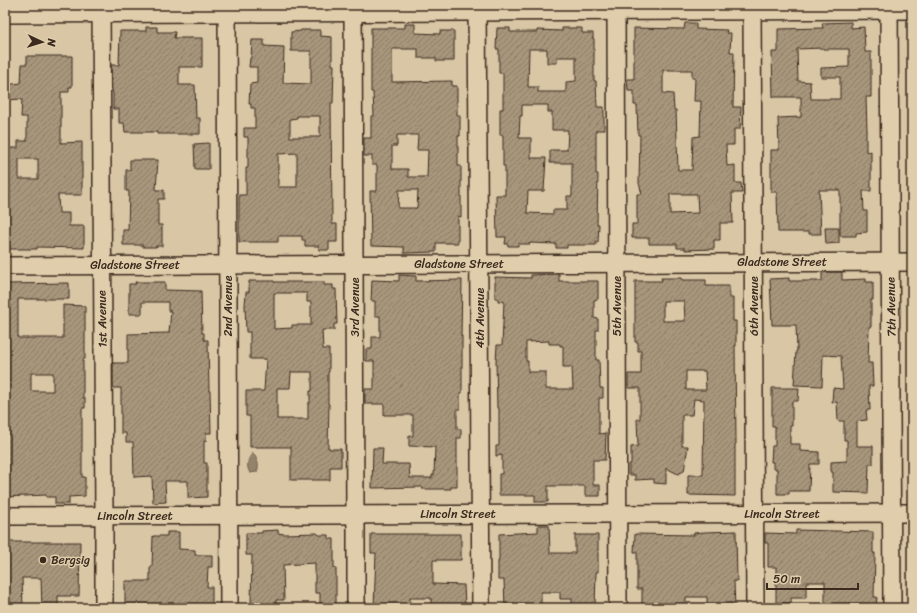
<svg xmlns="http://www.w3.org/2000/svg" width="917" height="613" font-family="Sriracha,sans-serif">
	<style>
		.water { fill: #94826a; stroke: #705f4c }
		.building { fill: url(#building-hatch); stroke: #3b2a1e; fill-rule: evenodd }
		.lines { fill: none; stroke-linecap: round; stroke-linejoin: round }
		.minor-casing { stroke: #3b2a1e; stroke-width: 20 }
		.minor { stroke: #e0cdab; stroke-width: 17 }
		.poi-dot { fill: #3b2a1e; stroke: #e0cdab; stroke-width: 1.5 }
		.labels { text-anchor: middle; stroke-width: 3; stroke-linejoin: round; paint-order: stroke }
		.street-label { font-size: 12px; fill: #3b2a1e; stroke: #e0cdab }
		.poi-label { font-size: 12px; fill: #3b2a1e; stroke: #e0cdab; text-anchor: start }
	</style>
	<defs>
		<pattern id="building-hatch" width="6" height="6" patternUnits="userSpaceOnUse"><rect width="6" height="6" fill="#a8967c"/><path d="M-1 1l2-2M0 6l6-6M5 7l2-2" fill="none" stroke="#8a7b65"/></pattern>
	</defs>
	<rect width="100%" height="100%" fill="#d9c6a5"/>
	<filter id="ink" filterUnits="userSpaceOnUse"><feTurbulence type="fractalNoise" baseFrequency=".025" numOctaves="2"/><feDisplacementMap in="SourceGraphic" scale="8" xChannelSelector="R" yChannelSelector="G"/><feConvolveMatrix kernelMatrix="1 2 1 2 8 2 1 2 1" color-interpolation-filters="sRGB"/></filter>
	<g filter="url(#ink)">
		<!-- water -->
		<path class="water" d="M253,453C257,459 260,464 257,472L250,473C246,467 247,458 253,453Z"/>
		<!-- building -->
		<g class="building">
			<path d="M851,22V28L864,27L865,52H871V97H866L867,131H866V152L871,151V191H863L864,211H867V232L856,233V236H840V190H819L821,234H809V232H778L777,192H771V150H779L778,118L801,117V97H773L772,52H778V29L823,28L822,23ZM823,48V49H849V67L821,68V77H840V99H811L810,82L798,81L797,49Z"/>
			<path d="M685,23H696V29L727,30L726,33H731L730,52H734L733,107H741L740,129H734V145H726L727,166L735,165V183H741L742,193H732L733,223H720V240H714V249L685,250V248H677V244H649V238H632V224H637V194H642L639,183L640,135H638L637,105H634V91H628L627,79H634V28L684,29ZM663,70H692V78H695L694,101H701L700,136L693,137L692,170H678L676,110H674L673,94L663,93ZM670,194H697L698,213L670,214Z"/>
			<path d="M405,24H415V33L440,34V31H454V61H436V58H418V49H392V82L452,81V86H457V115H460V136H458V166H461V217L458,216V243H436V252L404,253V247L371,246L370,191H377V165H372V156H364V138H371V116H374L373,92H371V28H405ZM397,135H418L417,150H428L427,177H408V169H392V146H397ZM399,190H418L417,208H398Z"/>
			<path d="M146,27H157V32H175L174,38H202V67H179V85H195L196,118H200V134H157V132H125L124,123H119V109H113V92H112L111,65H119L120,31H146Z"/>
			<path d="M497,28H510V32H537V30L562,31V28H582V33H593V39H594V81H596L597,107H604V130H596V174H598L597,224H599L598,242L596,241V245H567V248H556V244L530,243V244H518V246H508V244H505L506,237H497L496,195H505V166H503V135H500V109H503V73H499V49H496ZM529,49H547V63H557V57H576V81L566,82V92H538V87H528ZM522,105H548V112H552V130H568L567,150H550V163H572V196H567V210H553V214L527,213L528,191H544L546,158H531V138H519L520,116H522Z"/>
			<path d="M301,30H320V36L332,37V65H334L333,103H331L332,224H337V242H329V250H319V246H305V240H302V236H278V242H239V195H246V168H248V137H244V128H255V108H251V104H249L250,84L257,83V67H249L250,58H251L252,40H264V46L284,47L283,83L311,84V51H291V32L301,31ZM297,116H320V137H290V119L297,118ZM297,153V187H278V154Z"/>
			<path d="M27,56H72V87H69V92H61V143L82,142V195H58L59,213H69V226H84V248L37,247V249H5V148H18V141H27V117H21L22,99L6,100L5,85L21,83L22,64H27ZM19,159H38V179H19Z"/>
			<path d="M209,143V169H195L194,144Z"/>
			<path d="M130,160H158L156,190H164V199H158V225H162V246H156V247H143V245H123V230H128L129,191H126V170H130Z"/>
			<path d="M825,228H839V243L826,244Z"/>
			<path d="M822,272H842V280L866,279V282H873V300H871V327H869L868,363H872L873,386H869L870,410H866L867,420L857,421V446H873V464H869L868,493L833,492V472H831V462L847,461V440H844V421H838L837,402H832L833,388L843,389L841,356L823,355L822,386L794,385L796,351H797L796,325H772L770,279L789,278V281H822Z"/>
			<path d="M559,274V281H598V299L594,300V318L598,319V330H596V360H599L600,388H603V398H599V434L606,433L605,460H593V485H600V496H585V486H548V502H535V495H499V474H502V455L496,456V446H499V408H497L496,361L497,345H502L504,301H498V298H495V277L531,278V275ZM549,341V344H560V346H563V367H572L573,389H546V372H528V361H526V342Z"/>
			<path d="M399,275L416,276V281L462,280L461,336H462V393H460V409H457V429H461V438H457V487H451V489H422V487L372,488L373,448H383L382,464H409L410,478H432V475H434L435,447L409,446V436H413V415H384V404H365V389H374V361H366V349H372V337H380V316H375V301H371L372,280L399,281Z"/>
			<path d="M661,278H682V280H706V286H729V298H733V321H736V346H735L736,444H735V496L688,495V475H703L704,400L694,399L692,415H682V446H688L684,471L678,474L666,468V484L654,483V479L635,480V475H629V464H631V447L638,446L637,419H640V388H628V374H641V351H638V342H635V281H662ZM663,301H684L685,321H663ZM686,371H705L706,390H686Z"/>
			<path d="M249,281H274V282H324V285H333V289H336L337,324H334V330H322L323,349H329V372H328V404H329L328,448H330V449H341V467H330V480H291V447H250V416H246V391H264L266,359H250V332H246L245,305L246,292H249ZM274,293H307V302H311V325H292V328L274,329ZM291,372H312V391H310V403H308V419H277V388H290Z"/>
			<path d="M135,282H165V290L201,291L202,333H204V340H208L209,391H210L211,433H206V441H204V463H207V497L188,498V481H165L166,502L153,503L152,476L134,477L133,442H126V433H121V388H113V363H128V334L169,333L171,311H168V302H142V314H129V284H136Z"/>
			<path d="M69,283V299H18V338H63V305L85,306V359H83V398H85V408H82V477H85V496L69,497V504H55V497H46V495L5,497V284ZM31,373H53V391H31Z"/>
			<path d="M772,388H799L798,401H792V426H790V444H800V451L819,452V464H810L809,491H789V494H777V469H773V462H771L772,446H775V426H772Z"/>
			<path d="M538,525H549L550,553H575V535H598V572H596L595,608H572V599H560V592H541V607L505,608L504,580H498V561H499V534L538,532Z"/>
			<path d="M278,530V533L284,534L317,533L319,535H329V539H334V568H336V608H320V593H315V563L283,565L284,600H276V606H266V608H255V606H251L252,555H246V533H262V531Z"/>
			<path d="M796,530L873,532V553H875L874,597H877L876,608H866V604H835V605H825V582H806V598H791V603H776V567H768V543H765V533L796,534Z"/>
			<path d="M736,531L737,581H734L735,608H707V597H686V605H672V606L668,607H642V589H637V552H634L635,534L694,535V533L705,532Z"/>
			<path d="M167,532H179V549L195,550V555H212V567H208L207,587H212V606H203V608H125V581H150V567H152L153,536H167Z"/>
			<path d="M371,534H461V560H433V584L464,585L465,606H458V608H431V598H410V608H374L376,553H371Z"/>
			<path d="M5,542H80L79,596H58V608H42L41,578H22L23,608H5Z"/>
		</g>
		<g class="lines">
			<!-- minor casing -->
			<g class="minor-casing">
				<g id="minor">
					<path d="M101,5L104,516V608"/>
					<path d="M227,5L229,608"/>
					<path d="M353,5L355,515L356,526V608"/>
					<path d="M477,5L481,608"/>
					<path d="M616,5L618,608"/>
					<path d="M752,5L755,608"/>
					<path d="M889,5L892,608"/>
					<path d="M5,14L912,10"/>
					<path d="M5,266L912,262"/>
					<path d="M5,516L912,513"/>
				</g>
			</g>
			<!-- minor -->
			<use href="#minor" class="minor"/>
		</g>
	</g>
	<!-- markers -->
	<circle class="poi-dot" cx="43" cy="560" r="4"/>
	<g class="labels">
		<!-- street labels -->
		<g class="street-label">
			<text x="782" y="266">Gladstone Street</text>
			<text x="459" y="268">Gladstone Street</text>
			<text x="135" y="269">Gladstone Street</text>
			<text transform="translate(228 306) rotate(-90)" y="4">2nd Avenue</text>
			<text transform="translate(617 306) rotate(-90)" y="4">5th Avenue</text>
			<text transform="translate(754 306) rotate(-90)" y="4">6th Avenue</text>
			<text transform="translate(355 307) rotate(-90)" y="4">3rd Avenue</text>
			<text transform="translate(891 307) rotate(-91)" y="4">7th Avenue</text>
			<text transform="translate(480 318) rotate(-90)" y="4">4th Avenue</text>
			<text transform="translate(102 319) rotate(-91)" y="4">1st Avenue</text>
			<text x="458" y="518">Lincoln Street</text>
			<text x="782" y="518">Lincoln Street</text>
			<text x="135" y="520">Lincoln Street</text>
		</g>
		<!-- poi labels -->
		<g class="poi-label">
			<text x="51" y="564">Bergsig</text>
		</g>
	</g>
	<!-- margin -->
	<rect width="917" height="613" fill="none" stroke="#e0cdab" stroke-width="20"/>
	<rect x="10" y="10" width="897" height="593" fill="none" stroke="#3b2a1e" stroke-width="1.5" filter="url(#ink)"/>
	<!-- north arrow -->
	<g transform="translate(42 42) rotate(94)" stroke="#e0cdab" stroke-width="3" paint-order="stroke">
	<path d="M0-3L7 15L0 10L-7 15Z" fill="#3b2a1e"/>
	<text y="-6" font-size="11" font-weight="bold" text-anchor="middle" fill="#3b2a1e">N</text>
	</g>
	<!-- scale -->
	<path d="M767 583v6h91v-6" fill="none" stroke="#3b2a1e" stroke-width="2"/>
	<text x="773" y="583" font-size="12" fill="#3b2a1e" stroke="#e0cdab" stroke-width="3" paint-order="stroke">50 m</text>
</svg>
